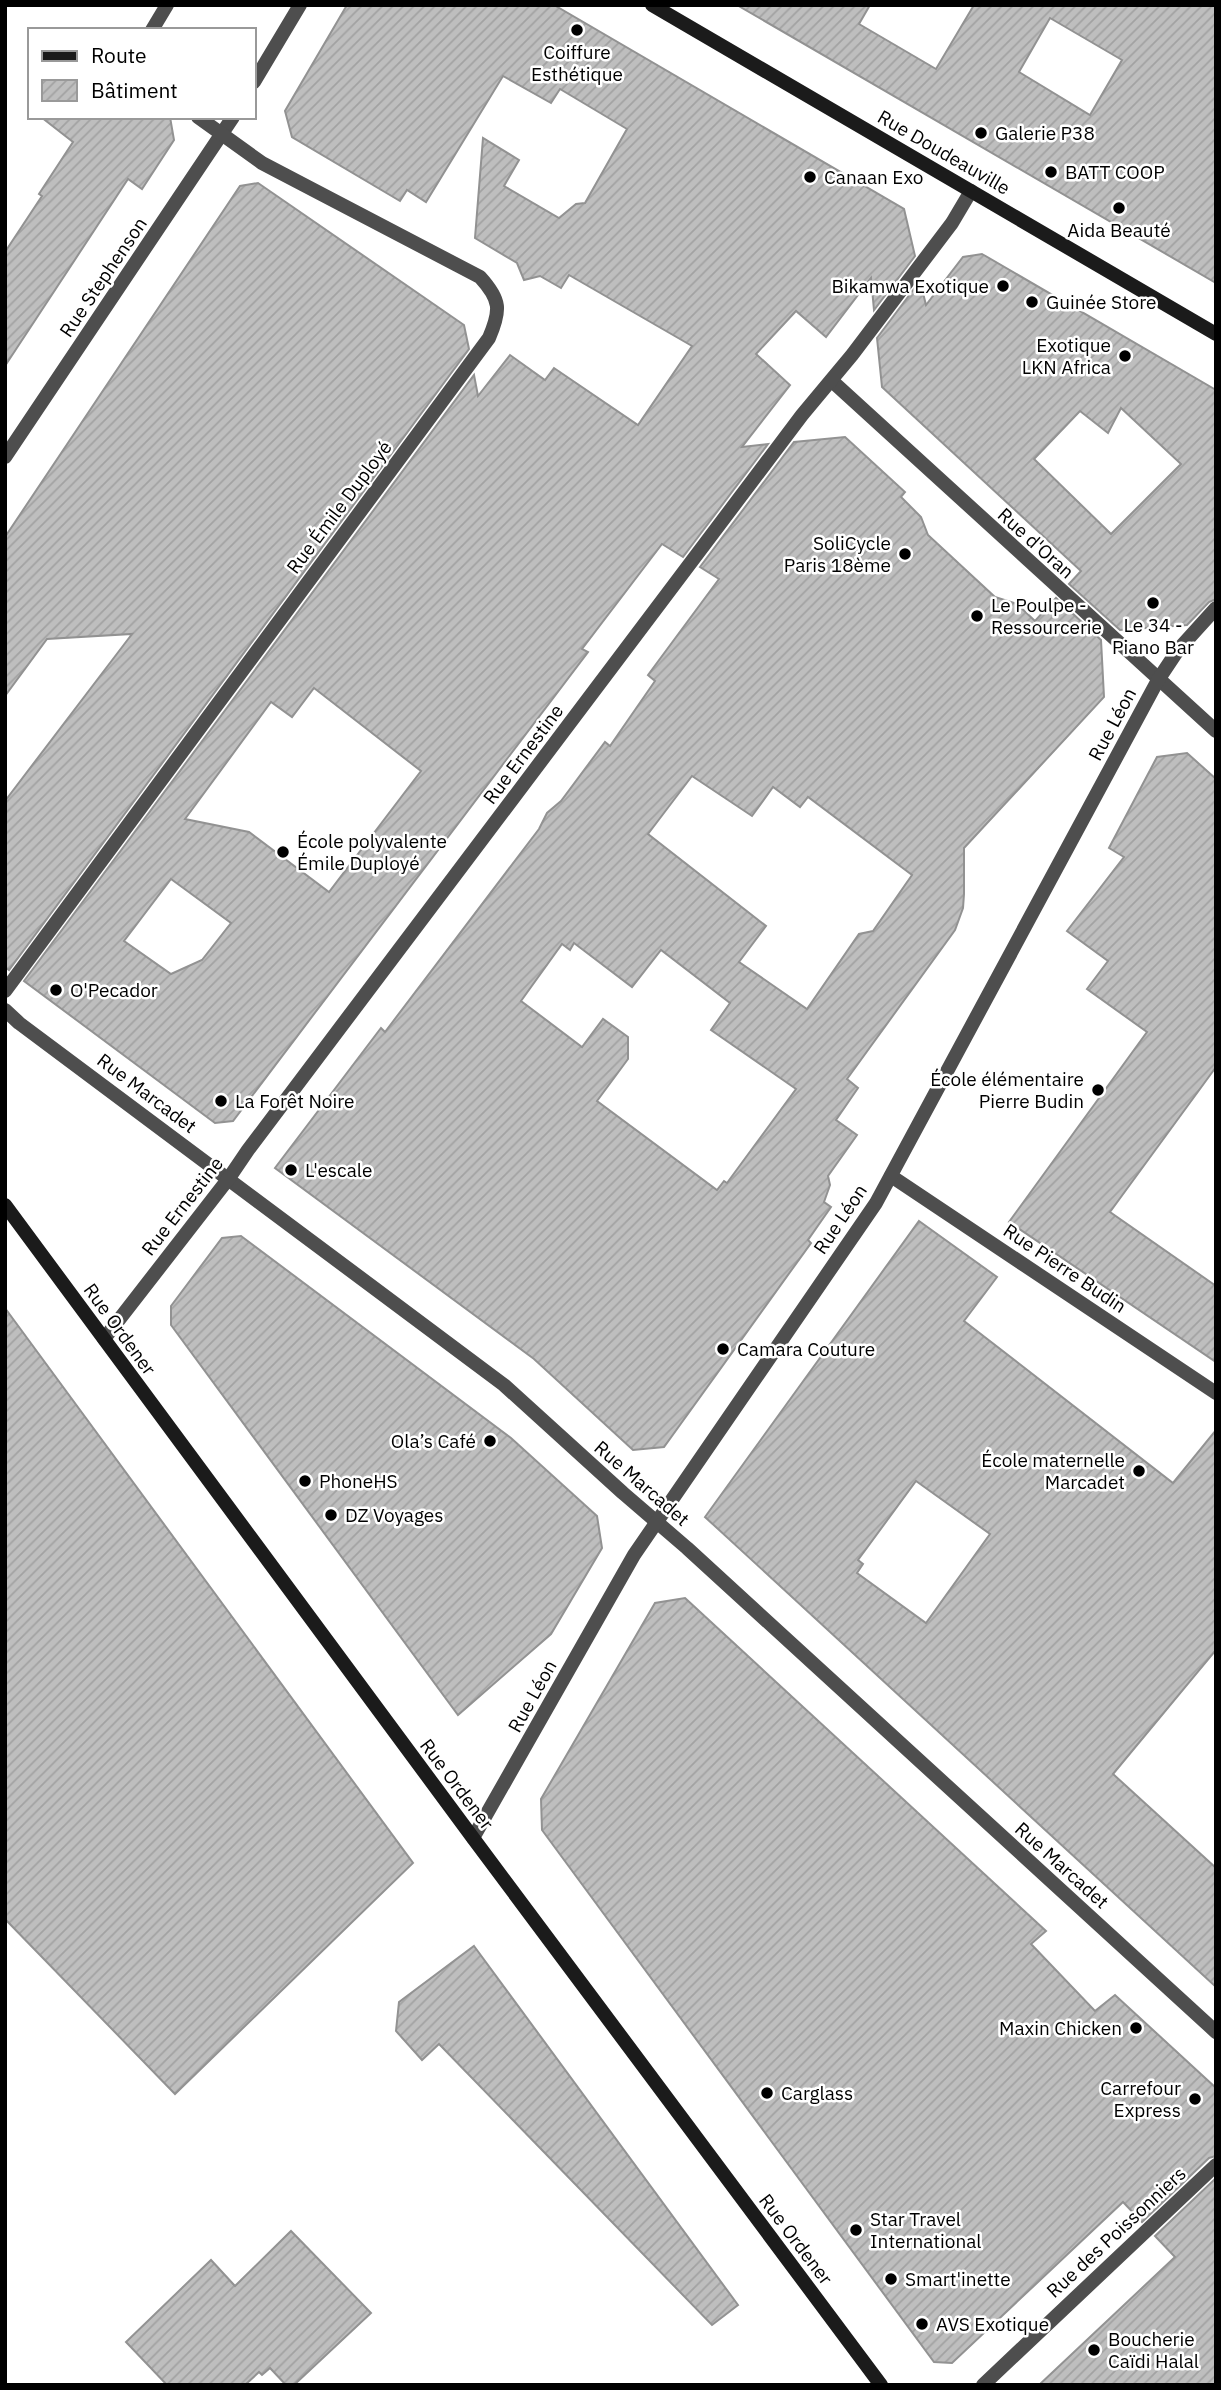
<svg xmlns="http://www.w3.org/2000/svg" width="1221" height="2390" font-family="'IBM Plex Sans',sans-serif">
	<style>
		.building { fill: url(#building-hatch); stroke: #929292; stroke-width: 2; fill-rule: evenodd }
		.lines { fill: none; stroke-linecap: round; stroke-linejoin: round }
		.street { stroke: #4e4e4e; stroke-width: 14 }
		.secondary { stroke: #1b1b1b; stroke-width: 14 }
		.poi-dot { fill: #000; stroke: #fff; stroke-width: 2.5 }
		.labels { text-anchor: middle; stroke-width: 5; stroke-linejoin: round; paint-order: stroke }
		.poi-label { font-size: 19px; fill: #000; stroke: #fff; text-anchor: start }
		.street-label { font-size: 19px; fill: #000; stroke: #fff }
	</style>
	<defs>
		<pattern id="building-hatch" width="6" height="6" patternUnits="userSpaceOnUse" patternTransform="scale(1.75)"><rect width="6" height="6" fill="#bebebe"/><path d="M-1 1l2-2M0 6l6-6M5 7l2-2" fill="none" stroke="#a2a2a2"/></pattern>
	</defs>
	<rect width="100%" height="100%" fill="#fff"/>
	<!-- building -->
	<g class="building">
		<path d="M347,5H554L904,209L915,256L874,310L871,278L826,337L796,311L756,354L790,385L742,447L768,444L683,557L662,544L582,649L588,652L233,1121L215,1123L24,981L474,375L478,396L510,355L545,380L554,368L638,425L692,346L569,275L561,288L540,276L524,280L517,263L475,238L483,138L519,160L504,186L559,218L576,204L585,203L627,129L560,89L551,103L503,76L426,202L407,190L400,201L292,137L285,111ZM314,688L421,771L329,892L249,832L185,819L271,702L292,717ZM171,879L231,923L202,960L171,974L124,941Z"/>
		<path d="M737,5H870L859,24L936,69L974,5H1216V283ZM1050,18L1122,60L1090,115L1019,72Z"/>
		<path d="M41,117H170L174,140L142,189L128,179L5,366V252L42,196L39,194L73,142Z"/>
		<path d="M258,183L464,325L469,349L9,970L5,967V801L132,634L47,639L5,696V537L240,186Z"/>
		<path d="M982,254L1216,390V599L1209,602L1187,625L1120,630L1069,584L1081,571L882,387L877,338L920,281L926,305L963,257ZM1121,408L1181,464L1111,534L1034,459L1080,411L1108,433Z"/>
		<path d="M845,437L905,492L901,497L921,517L928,535L995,597L1017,604L1035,621L1056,598L1101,640L1104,697L964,848V894L963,908L955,930L847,1079L858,1088L836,1120L857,1135L828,1176L830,1185L824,1202L831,1207L808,1240L811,1243L664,1447L633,1450L534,1359L275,1168L381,1028L385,1032L539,829L547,813L561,801L605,742L610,746L655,681L648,675L719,579L700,567L794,442ZM692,776L752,816L773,787L800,807L808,797L912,875L873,931L859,934L807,1009L739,962L766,926L648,834ZM574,943L632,987L661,950L730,1003L711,1030L796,1089L727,1183L724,1181L717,1190L597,1101L628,1059V1037L603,1019L582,1047L521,1001L562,944L570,950Z"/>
		<path d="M1187,753L1216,779V1067L1110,1212L1216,1286V1362L1009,1222L1147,1032L1087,989L1108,961L1067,931L1124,857L1109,848L1157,757Z"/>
		<path d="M919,1221L997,1277L964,1321L1173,1483L1216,1430V1650L1113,1774L1216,1868V1987L705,1517ZM916,1481L990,1534L926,1623L857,1573L863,1564L858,1560Z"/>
		<path d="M241,1236L511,1438L597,1516L602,1548L551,1634L458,1715L171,1325V1306L222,1238Z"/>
		<path d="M5,1308L413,1863L175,2094L5,1919Z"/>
		<path d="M685,1598L1046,1931L1031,1944L1095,2011L1115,1995L1216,2088V2156L1209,2158L1142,2222L1123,2202L952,2363L934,2362L542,1830L541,1799L655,1603Z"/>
		<path d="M474,1946L738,2305L712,2325L439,2044L422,2060L396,2031L399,2002Z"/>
		<path d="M1216,2178V2385H1039L1175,2257L1155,2236Z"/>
		<path d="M291,2231L371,2313L294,2385H286L270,2368L262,2375L259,2372L245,2385H167L126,2342L211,2260L235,2286Z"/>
	</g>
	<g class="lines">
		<!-- street -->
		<g class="street">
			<path d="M152,30L167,5"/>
			<path d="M254,82L300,5"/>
			<path d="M832,381L1216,731"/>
			<path d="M5,457L233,117"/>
			<path d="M5,991L489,338C501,310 501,300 480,277L262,163L198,117"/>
			<path d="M5,1010L19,1023L504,1385L623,1493L687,1548L1216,2032"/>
			<path d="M891,1176L1216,1393"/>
			<path d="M104,1339L229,1178L248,1150L802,415L852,355L952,223L971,191"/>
			<path d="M473,1838L634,1555L876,1203L1158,680L1178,650L1216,608"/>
			<path d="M983,2385L1216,2165"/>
		</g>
		<!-- secondary -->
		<g class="secondary">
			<path d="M652,5L1216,334"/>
			<path d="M5,1205L473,1838L881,2385"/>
		</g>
	</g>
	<!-- markers -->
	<g class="poi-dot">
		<circle cx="577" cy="30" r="7"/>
		<circle cx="981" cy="133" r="7"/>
		<circle cx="1051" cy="172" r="7"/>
		<circle cx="810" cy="177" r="7"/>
		<circle cx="1119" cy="208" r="7"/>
		<circle cx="1003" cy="286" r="7"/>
		<circle cx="1032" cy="302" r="7"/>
		<circle cx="1125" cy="356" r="7"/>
		<circle cx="905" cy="554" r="7"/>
		<circle cx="1153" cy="603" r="7"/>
		<circle cx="977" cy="616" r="7"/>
		<circle cx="283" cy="852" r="7"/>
		<circle cx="56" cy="990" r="7"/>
		<circle cx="1098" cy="1090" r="7"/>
		<circle cx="221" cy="1101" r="7"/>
		<circle cx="291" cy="1170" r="7"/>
		<circle cx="723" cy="1349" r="7"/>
		<circle cx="490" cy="1441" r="7"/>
		<circle cx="1139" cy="1471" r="7"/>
		<circle cx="305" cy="1481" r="7"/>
		<circle cx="331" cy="1515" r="7"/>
		<circle cx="1136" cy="2028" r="7"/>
		<circle cx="767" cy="2093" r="7"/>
		<circle cx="1195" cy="2099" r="7"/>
		<circle cx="856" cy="2230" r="7"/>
		<circle cx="891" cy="2279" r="7"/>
		<circle cx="922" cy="2324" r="7"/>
		<circle cx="1094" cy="2350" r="7"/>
	</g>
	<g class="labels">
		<!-- poi labels -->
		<g class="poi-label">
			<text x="577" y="59" text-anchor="middle">Coiffure<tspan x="577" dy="22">Esthétique</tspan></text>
			<text x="995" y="140">Galerie P38</text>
			<text x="1065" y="179">BATT COOP</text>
			<text x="824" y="184">Canaan Exo</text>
			<text x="1119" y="237" text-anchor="middle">Aida Beauté</text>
			<text x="989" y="293" text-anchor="end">Bikamwa Exotique</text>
			<text x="1046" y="309">Guinée Store</text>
			<text x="1111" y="352" text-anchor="end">Exotique<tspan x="1111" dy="22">LKN Africa</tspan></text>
			<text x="891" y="550" text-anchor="end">SoliCycle<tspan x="891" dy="22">Paris 18ème</tspan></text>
			<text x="991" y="612">Le Poulpe -<tspan x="991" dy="22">Ressourcerie</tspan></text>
			<text x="1153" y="632" text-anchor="middle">Le 34 -<tspan x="1153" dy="22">Piano Bar</tspan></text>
			<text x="297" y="848">École polyvalente<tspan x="297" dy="22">Émile Duployé</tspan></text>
			<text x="70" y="997">O'Pecador</text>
			<text x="1084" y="1086" text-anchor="end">École élémentaire<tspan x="1084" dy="22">Pierre Budin</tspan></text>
			<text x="235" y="1108">La Forêt Noire</text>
			<text x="305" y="1177">L'escale</text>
			<text x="737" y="1356">Camara Couture</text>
			<text x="476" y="1448" text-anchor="end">Ola’s Café</text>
			<text x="1125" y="1467" text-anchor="end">École maternelle<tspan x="1125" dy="22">Marcadet</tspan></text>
			<text x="319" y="1488">PhoneHS</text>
			<text x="345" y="1522">DZ Voyages</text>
			<text x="1122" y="2035" text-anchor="end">Maxin Chicken</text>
			<text x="1181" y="2095" text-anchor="end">Carrefour<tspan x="1181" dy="22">Express</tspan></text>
			<text x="781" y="2100">Carglass</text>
			<text x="870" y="2226">Star Travel<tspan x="870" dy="22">International</tspan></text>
			<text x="905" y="2286">Smart'inette</text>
			<text x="936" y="2331">AVS Exotique</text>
			<text x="1108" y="2346">Boucherie<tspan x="1108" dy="22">Caïdi Halal</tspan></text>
		</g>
		<!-- street labels -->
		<g class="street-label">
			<text transform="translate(944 152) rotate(30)" y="7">Rue Doudeauville</text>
			<text transform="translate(103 277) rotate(-56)" y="7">Rue Stephenson</text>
			<text transform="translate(339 507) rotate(-53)" y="7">Rue Émile Duployé</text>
			<text transform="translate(1036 543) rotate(42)" y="7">Rue d'Oran</text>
			<text transform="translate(1112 724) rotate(-62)" y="7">Rue Léon</text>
			<text transform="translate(523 754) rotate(-53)" y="7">Rue Ernestine</text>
			<text transform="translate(147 1093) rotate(37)" y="7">Rue Marcadet</text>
			<text transform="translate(182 1206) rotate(-52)" y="7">Rue Ernestine</text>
			<text transform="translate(840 1219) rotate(-56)" y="7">Rue Léon</text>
			<text transform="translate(1065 1268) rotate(34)" y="7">Rue Pierre Budin</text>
			<text transform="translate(120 1329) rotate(54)" y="7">Rue Ordener</text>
			<text transform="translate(642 1483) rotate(41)" y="7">Rue Marcadet</text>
			<text transform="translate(532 1696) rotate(-61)" y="7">Rue Léon</text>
			<text transform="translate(457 1784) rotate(53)" y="7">Rue Ordener</text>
			<text transform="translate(1062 1865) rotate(42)" y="7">Rue Marcadet</text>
			<text transform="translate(1116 2232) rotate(-43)" y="7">Rue des Poissonniers</text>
			<text transform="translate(796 2239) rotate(53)" y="7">Rue Ordener</text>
		</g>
	</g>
	<!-- border -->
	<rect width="1221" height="2390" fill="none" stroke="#000000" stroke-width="14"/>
	<!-- legend -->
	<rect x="28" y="28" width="228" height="91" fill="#ffffff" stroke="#999999" stroke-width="2"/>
	<rect x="42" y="51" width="35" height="10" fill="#1b1b1b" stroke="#999999" stroke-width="2"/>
	<text x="91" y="63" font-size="21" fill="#000000">Route</text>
	<rect x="42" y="80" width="35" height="21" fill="url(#building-hatch)" stroke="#999999" stroke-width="2"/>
	<text x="91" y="98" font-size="21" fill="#000000">Bâtiment</text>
</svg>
